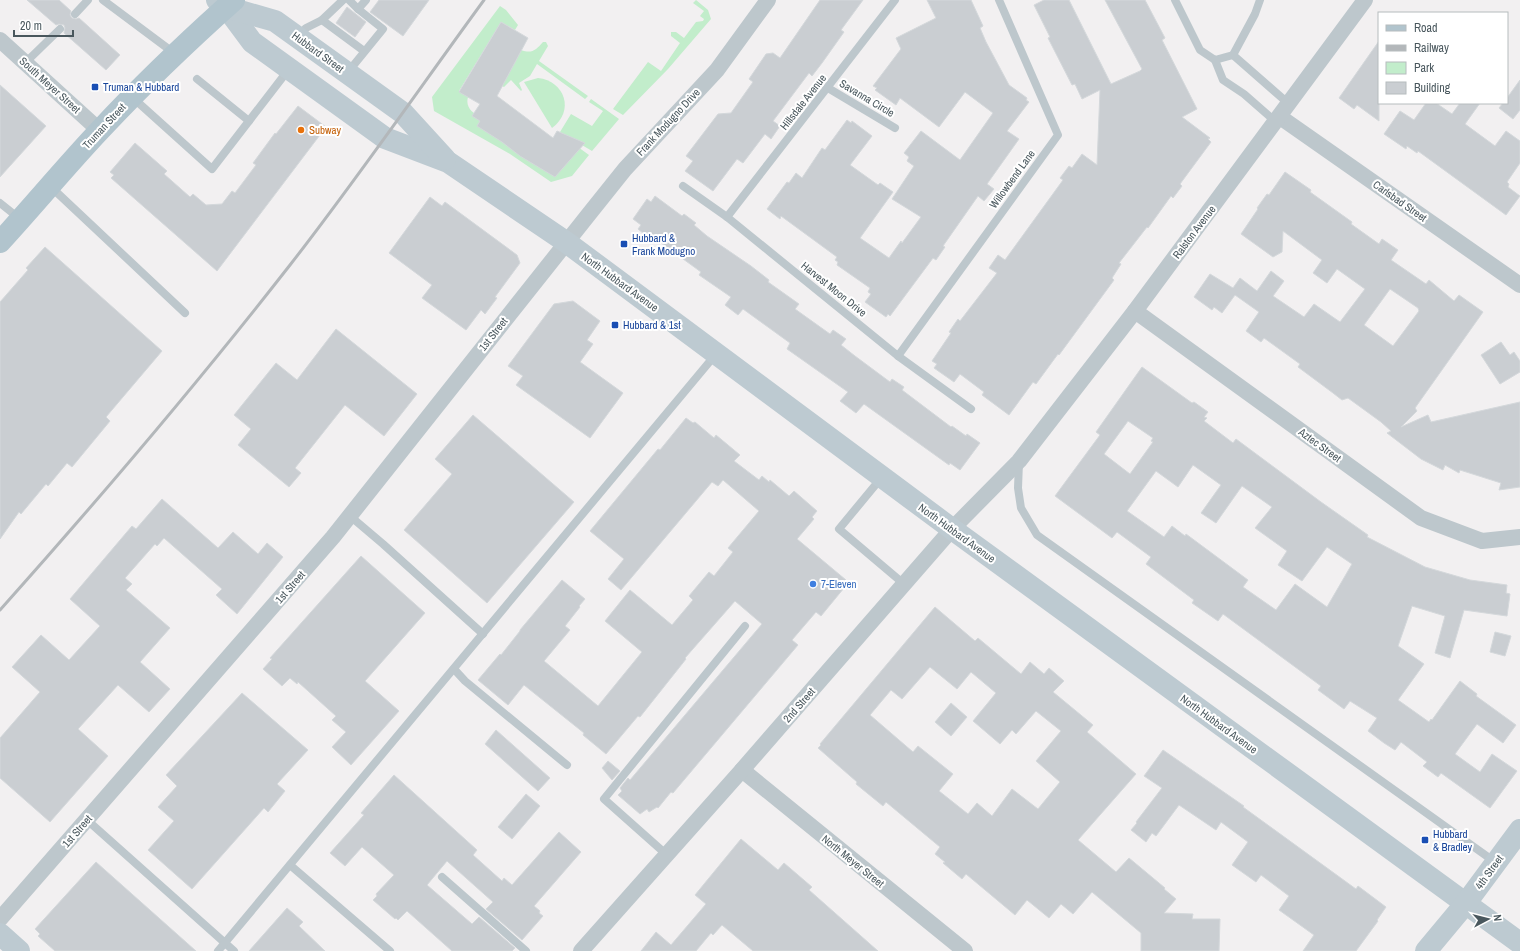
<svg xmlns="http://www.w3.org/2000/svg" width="1520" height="951" font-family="'Archivo Narrow',sans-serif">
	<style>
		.green { fill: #c2edcb }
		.building { fill: #caced2; stroke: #d4d8db; fill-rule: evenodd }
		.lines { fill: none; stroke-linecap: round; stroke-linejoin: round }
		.lane { stroke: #bdc7cc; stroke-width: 8 }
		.street { stroke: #bdc7cc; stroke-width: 16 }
		.secondary { stroke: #bdcad1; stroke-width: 22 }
		.primary { stroke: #b1c4cd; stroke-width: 22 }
		.rail { stroke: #b3b7ba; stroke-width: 3 }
		.transit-dot { fill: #1a4fb4; stroke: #fff; stroke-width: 1.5 }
		.food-dot { fill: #e8710a; stroke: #fff; stroke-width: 1.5 }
		.shop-dot { fill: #3f7fe0; stroke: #fff; stroke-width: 1.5 }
		.labels { text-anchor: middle; stroke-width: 4; stroke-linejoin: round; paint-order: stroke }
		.street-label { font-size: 11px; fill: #49575d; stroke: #fff }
		.transit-label { font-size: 11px; fill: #164399; stroke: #fff; text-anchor: start }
		.food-label { font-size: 11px; fill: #c56008; stroke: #fff; text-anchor: start }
		.shop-label { font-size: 11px; fill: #366cbe; stroke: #fff; text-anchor: start }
	</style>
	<rect width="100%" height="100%" fill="#f2f0f1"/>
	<!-- green -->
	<g class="green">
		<path d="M696,0L708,10L711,19L668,69L623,115L613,109L648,62L661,71L680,43L671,36V32H676L684,38L696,22L703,21L704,19L700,16L704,11L693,3Z"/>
		<path d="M500,6L506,10L518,25L515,30L501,22L459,91L468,97C465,108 473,113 482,118L477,126L578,147L589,155L572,176L551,182L510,154L434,111L432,97Z"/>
		<path d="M543,42H546L548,46L539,61L588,96L585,99L537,64L530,76L519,83L522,90L521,91L511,80L504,87L502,86L521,50C532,54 536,50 543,42Z"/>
		<path d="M538,78C565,81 575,111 552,128L524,82Z"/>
		<path d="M591,99L619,119L592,151L560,132L571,114L592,126L603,111L589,102Z"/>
	</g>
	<!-- building -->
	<g class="building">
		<path d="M27,0H59L71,11L70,15L72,18L76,19L79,18L120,55L106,70L64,33L65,28L64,25L59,24L56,25Z"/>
		<path d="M379,0H429L403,36L370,12Z"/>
		<path d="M820,0H863L841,30L844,32L822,63L812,76L809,73L773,121L780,126L771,139L765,134L743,163L737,159L713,191L685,171L693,161L686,156L718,114L731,113L753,82L749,79L766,54L773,53L780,58Z"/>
		<path d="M927,0H971L983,26L980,28L986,42L1009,85L1027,98L1026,100L1029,102L1007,131L1019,139L987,184L994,189L984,201L978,196L943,246L945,247L936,260L933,258L890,316L888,314L886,317L865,302L871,294L868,292L870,288L837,265L838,262L835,260L837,257L781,216L780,219L767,209L787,182L789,183L796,173L802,178L822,148L825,150L847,120L851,123L852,121L872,136L850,165L878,185L880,183L893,192L860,238L889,258L901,241L902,243L921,217L892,199L914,166L907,161L909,157L904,153L921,131L960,160L993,113L965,92L939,127L900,98L896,105L875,90L877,88L873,86L901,49L896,38L936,18Z"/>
		<path d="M1044,0H1069L1111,84L1140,71L1142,69L1105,0H1145L1165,38L1162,40L1197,109L1182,117L1210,138L1208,139L1211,142L1180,184L1182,186L1173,198L1171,196L1148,228L1147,227L1119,263L1121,264L1112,278L1114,280L1059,355L1058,354L1036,384L1033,382L1009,415L982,395L984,392L960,374L954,382L934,368L937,364L932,361L951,333L949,332L958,319L960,321L997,273L989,268L998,255L1005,260L1063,180L1060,178L1069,166L1072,168L1082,154L1097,165L1100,90L1082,99L1075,84L1072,85L1048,38L1050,37L1034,5Z"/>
		<path d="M347,7L366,22L355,37L336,23Z"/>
		<path d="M501,22L528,38L497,96L553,138L557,131L585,143L555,177L520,156L502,142L477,126L480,121L472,116L480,104L459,92Z"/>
		<path d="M1379,41V121L1357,105L1354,109L1339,98Z"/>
		<path d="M1520,80V110L1513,119L1499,108L1503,103H1507V98Z"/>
		<path d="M0,85L46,126L0,177Z"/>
		<path d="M1426,103H1436L1452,114L1460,103H1480L1465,124L1495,146L1506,131L1520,141V163L1507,182L1509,184L1508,187L1520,196L1506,215L1418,151L1417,153L1407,146L1406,149L1384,134L1400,111L1414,120Z"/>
		<path d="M298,106L326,127L217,271L111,178L114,175L110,172L135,143L167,171L164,174L190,197L193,194L206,205L222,204L232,191L235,193L256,165L253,163L275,133L276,134Z"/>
		<path d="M1285,172L1311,190L1310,192L1352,222L1351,224L1379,244L1382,239L1398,250L1391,260L1426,284L1429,280L1454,301L1459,295L1483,312L1415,408L1417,411L1401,427L1428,415L1431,422L1520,402V487L1499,490L1501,483L1460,470L1459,473L1445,465L1443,470L1421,459L1387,433L1391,431L1381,422L1348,398L1342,400L1333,393L1298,367L1300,364L1264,338L1261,342L1246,331L1259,312L1235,295L1222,313L1214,307L1212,310L1194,297L1210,274L1233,288L1240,278L1257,291L1271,271L1284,281L1273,296L1304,317L1314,304L1340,322L1365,289L1337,269L1327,283L1313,273L1322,260L1283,231L1282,252L1273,257L1241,234L1258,209L1257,208L1267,194L1269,195ZM1390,289L1418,308L1419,311L1393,346L1364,325Z"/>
		<path d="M655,196L682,216L684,214L696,223L694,225L707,236L751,266L769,280L768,282L799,304L795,309L830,334L833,330L846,339L841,345L855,356L890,382L892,379L904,387L902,390L951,427L952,426L966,436L967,434L980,443L960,470L950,463L949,465L864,404L856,413L840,401L848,392L787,349L790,343L743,309L738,315L725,305L731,297L699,275L701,272L657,240L655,243L638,229L641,225L633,219L647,199L651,202Z"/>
		<path d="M430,197L442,206L445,202L517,255L520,263L495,297L497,298L485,314L481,310L466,330L422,298L432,285L389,253Z"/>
		<path d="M45,247L162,351L106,417L110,421L72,467L67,463L48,486L46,484L21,514L19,512L0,539V302L28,270L26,268Z"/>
		<path d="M573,301L600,321L587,340L593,344L580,362L623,393L590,438L516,385L523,376L508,366L554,304Z"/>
		<path d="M336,329L417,394L384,436L345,405L295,468L301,473L289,487L238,445L251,429L234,415L276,363L297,380Z"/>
		<path d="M1501,342L1510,355L1514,352L1520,361V372L1500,384L1481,355Z"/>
		<path d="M1142,367L1192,403L1194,402L1208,412L1204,417L1207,418L1204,421L1233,443L1236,439L1321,502L1368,535L1367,537L1425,567L1470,580L1507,585L1506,593L1510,594L1507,616L1464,610L1450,658L1435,653L1445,616L1412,606L1398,646L1424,664L1398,700L1429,722L1431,719L1432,720L1460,681L1477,694L1476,696L1516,725L1503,743L1477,724L1455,754L1480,772L1492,754L1517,771L1490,808L1441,773L1438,777L1423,766L1427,762L1401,742L1395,750L1384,743L1368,731L1377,718L1350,701L1344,709L1318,690L1321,686L1223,614L1218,621L1192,603L1194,600L1146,564L1151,557L1117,532L1112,538L1055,496L1100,435L1096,432ZM1128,421L1153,438L1151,441L1153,442L1130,474L1104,454ZM1193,465L1221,485L1201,513L1216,523L1242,486L1272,507L1255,528L1287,551L1278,565L1302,581L1327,547L1352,564L1327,607L1295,584L1276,610L1243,587L1248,580L1186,534L1185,536L1172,526L1164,537L1127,511L1156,471L1178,487Z"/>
		<path d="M473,415L574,502L487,603L404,530L452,474L435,459Z"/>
		<path d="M686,418L693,423L695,422L714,438L716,435L740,455L734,461L759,480L762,476L769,482L770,480L789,496L794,491L817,511L812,517L814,519L797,539L846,580L842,586L844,588L821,616L816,612L792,640L798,645L673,793L671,792L658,808L657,807L649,812L647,809L640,814L618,795L622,791L620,788L628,778L630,780L762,624L735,601L685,658L686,659L640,717L638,716L606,754L583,735L584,733L524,685L508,705L478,680L500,654L501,655L520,631V630L562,580L585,599L579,606L580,607L565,626L570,630L544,661L598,706L642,652L605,621L630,590L672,625L693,600L689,596L709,572L714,576L733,552L728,548L759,511L723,480L718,486L712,482L621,590L608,579L624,559L590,531L658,449L660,450Z"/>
		<path d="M162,499L218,548L233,532L258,554L267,543L283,557L237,614L216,595L222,589L164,538L157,546L155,544L125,578L132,584L126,590L170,628L140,662L170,689L149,712L118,685L99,706L78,729L108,756L50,822L0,778V738L40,692L12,667L41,635L69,660L100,626L70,599L132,526L136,529Z"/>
		<path d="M361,556L425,613L365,681L399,711L351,765L332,747L346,732L332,720L336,716L298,682L297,684L290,678L282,686L263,669L272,659L270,658Z"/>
		<path d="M935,607L975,641L978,638L1021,674L1030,662L1044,674L1049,668L1064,681L1053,692L1093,725L1087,732L1136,774L1078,840L1116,872L1129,858L1165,888L1164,889L1176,899L1164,913L1193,914L1192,919H1220L1219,951H1141V933L1092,892L1073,914L1061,904L1049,918L1027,900L1015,915L966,874L962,879L943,863L945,862L935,854L940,847L886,802L883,806L856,784L857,782L818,748L821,745L820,744ZM930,667L957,689L971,672L996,693L973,721L1000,744L1012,730L1016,734L1036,711L1061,731L1036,761L1060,782L1038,809L1012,789L992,816L977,803L968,814L939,791L953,774L918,746L913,752L870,715L891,690L902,699Z"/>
		<path d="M1495,632L1511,636L1505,656L1490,652Z"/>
		<path d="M242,693L308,750L277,784L285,791L268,812L264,808L192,889L148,850L174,821L158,807L177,786L166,775Z"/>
		<path d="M951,703L967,717L951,736L935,722Z"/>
		<path d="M496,730L550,778L538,791L485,744Z"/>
		<path d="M1163,750L1244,806L1243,807L1356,889L1358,886L1386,907L1377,920L1378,921L1356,951H1303L1314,935L1279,910L1289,896L1261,875L1256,882L1232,865L1248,842L1221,822L1216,830L1179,805L1156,836L1152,833L1146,842L1131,830L1137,823L1136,822L1162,788L1144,776Z"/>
		<path d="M608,761L620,771L612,780L602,768Z"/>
		<path d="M394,775L477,850L473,855L502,881L504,878L512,885L559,832L581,852L534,906L540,911L539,913L543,916L522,940L486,909L493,902L447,861L427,885L472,924L479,917L515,948L512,951H452L407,911L398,920L396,918L395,919L373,900L377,896L376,894L394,875L362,847L345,866L330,853L364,815L361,813Z"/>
		<path d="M526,794L540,806L512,839L498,827Z"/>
		<path d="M741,839L778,870L784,863L812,887L809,890L878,951H753L722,925L713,935L711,933L696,951H641L656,932L671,945L706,904L695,895Z"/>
		<path d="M96,862L196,951H55L38,936L40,934L35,929Z"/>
		<path d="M287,908L303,922L299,926L325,951H249Z"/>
	</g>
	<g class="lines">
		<!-- lane -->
		<g class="lane">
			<path d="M103,0L174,53"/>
			<path d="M343,0L322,20L364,51"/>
			<path d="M1175,0L1200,50L1215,60L1233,55L1255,14L1260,0"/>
			<path d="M358,9L366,0"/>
			<path d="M75,14L88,0"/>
			<path d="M299,36L306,28L322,20"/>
			<path d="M1233,55L1289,104"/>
			<path d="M1215,60L1223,80L1244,94L1276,122"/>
			<path d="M25,63L60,29"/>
			<path d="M348,72L383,29L358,9L349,0"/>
			<path d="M197,79L249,121"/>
			<path d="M828,88L895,128"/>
			<path d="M132,97L212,169L289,69"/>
			<path d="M683,186L727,217L898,356L971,409"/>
			<path d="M51,187L185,313"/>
			<path d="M0,203L20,219"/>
			<path d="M727,217L895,0"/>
			<path d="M898,356L1058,135L999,0"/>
			<path d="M1019,462L1018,488L1021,508L1037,535L1495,862"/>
			<path d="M882,477L839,529L904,584"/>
			<path d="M350,516L383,544L483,634"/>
			<path d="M454,669L465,681L567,765"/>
			<path d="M87,820L234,951"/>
			<path d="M667,855L604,799L745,626"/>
			<path d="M290,865L390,951"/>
			<path d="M442,877L526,951"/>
			<path d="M218,951L716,354"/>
		</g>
		<!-- street -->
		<g class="street">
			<path d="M0,40L99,130"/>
			<path d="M1280,117L1520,285"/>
			<path d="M1135,311L1421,518L1482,541L1520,537"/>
			<path d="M742,770L965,951"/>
			<path d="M0,919L333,537L589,214L625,169L717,70L768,0"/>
			<path d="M581,951L742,770L952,529L1019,461L1135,311L1365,0"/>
		</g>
		<!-- secondary -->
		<g class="secondary">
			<path d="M217,0L226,7L252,42L385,138L448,162L566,242L952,529L1520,943"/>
			<path d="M226,7L275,21L403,113L445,159"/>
			<path d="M0,934L19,951"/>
			<path d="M1426,951L1466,903L1520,830"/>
		</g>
		<!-- primary -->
		<path class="primary" d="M0,242C34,205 66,166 101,129C143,84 188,41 234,0"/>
		<!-- rail -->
		<path class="rail" d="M0,610C100,498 197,384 290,265C357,179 419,89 484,0"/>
	</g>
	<!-- markers -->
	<g class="transit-dot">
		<rect x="91" y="83" width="8" height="8" rx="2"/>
		<rect x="620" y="240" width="8" height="8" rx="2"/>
		<rect x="611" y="321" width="8" height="8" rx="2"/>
		<rect x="1421" y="836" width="8" height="8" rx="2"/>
	</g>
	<circle class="food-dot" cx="301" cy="130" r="4"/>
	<circle class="shop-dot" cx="813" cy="584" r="4"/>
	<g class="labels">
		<!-- street labels -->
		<g class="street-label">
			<text transform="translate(318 52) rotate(36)" y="4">Hubbard Street</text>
			<text transform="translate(50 85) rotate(42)" y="4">South Meyer Street</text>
			<text transform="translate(867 98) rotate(31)" y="4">Savanna Circle</text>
			<text transform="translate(803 102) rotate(-52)" y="4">Hillsdale Avenue</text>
			<text transform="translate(668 122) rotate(-47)" y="4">Frank Modugno Drive</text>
			<text transform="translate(104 126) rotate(-47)" y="4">Truman Street</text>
			<text transform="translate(1012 179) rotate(-54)" y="4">Willowbend Lane</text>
			<text transform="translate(1400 201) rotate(35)" y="4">Carlsbad Street</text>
			<text transform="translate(1194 232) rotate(-53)" y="4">Ralston Avenue</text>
			<text transform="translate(620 282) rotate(36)" y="4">North Hubbard Avenue</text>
			<text transform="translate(834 289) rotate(39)" y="4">Harvest Moon Drive</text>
			<text transform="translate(493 334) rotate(-52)" y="4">1st Street</text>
			<text transform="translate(1320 445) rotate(36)" y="4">Aztec Street</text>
			<text transform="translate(957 533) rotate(36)" y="4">North Hubbard Avenue</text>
			<text transform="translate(290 587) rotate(-49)" y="4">1st Street</text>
			<text transform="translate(799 705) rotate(-49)" y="4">2nd Street</text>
			<text transform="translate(1219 724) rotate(36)" y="4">North Hubbard Avenue</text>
			<text transform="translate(77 831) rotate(-49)" y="4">1st Street</text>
			<text transform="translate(853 861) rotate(39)" y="4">North Meyer Street</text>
			<text transform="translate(1489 872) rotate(-54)" y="4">4th Street</text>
		</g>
		<!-- transit labels -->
		<g class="transit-label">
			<text x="103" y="91">Truman &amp; Hubbard</text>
			<text x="632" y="242">Hubbard &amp;<tspan x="632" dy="13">Frank Modugno</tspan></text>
			<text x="623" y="329">Hubbard &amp; 1st</text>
			<text x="1433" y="838">Hubbard<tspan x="1433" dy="13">&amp; Bradley</tspan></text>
		</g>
		<!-- food labels -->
		<g class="food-label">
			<text x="309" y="134">Subway</text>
		</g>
		<!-- shop labels -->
		<g class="shop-label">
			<text x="821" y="588">7-Eleven</text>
		</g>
	</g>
	<!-- legend -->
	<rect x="1378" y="12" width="130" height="92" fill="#ffffff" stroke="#b6bcbe"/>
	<rect x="1386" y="25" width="20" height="6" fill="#b1c4cd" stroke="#b6bcbe"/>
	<text x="1414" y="32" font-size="12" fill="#49575d">Road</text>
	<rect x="1386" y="45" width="20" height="6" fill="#b3b7ba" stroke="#b6bcbe"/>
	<text x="1414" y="52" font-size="12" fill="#49575d">Railway</text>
	<rect x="1386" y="62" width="20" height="12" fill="#c2edcb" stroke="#b6bcbe"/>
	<text x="1414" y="72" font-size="12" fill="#49575d">Park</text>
	<rect x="1386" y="82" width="20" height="12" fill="#caced2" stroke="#b6bcbe"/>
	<text x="1414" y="92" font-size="12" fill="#49575d">Building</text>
	<!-- north arrow -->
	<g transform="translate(1488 919) rotate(83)" stroke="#ffffff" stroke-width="3" paint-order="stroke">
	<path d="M0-3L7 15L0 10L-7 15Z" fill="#49575d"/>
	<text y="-6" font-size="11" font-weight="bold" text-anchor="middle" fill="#49575d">N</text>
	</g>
	<!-- scale -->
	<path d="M14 30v6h59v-6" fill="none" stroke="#49575d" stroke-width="2"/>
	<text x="20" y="30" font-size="12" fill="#49575d" stroke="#ffffff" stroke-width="3" paint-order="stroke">20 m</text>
</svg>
